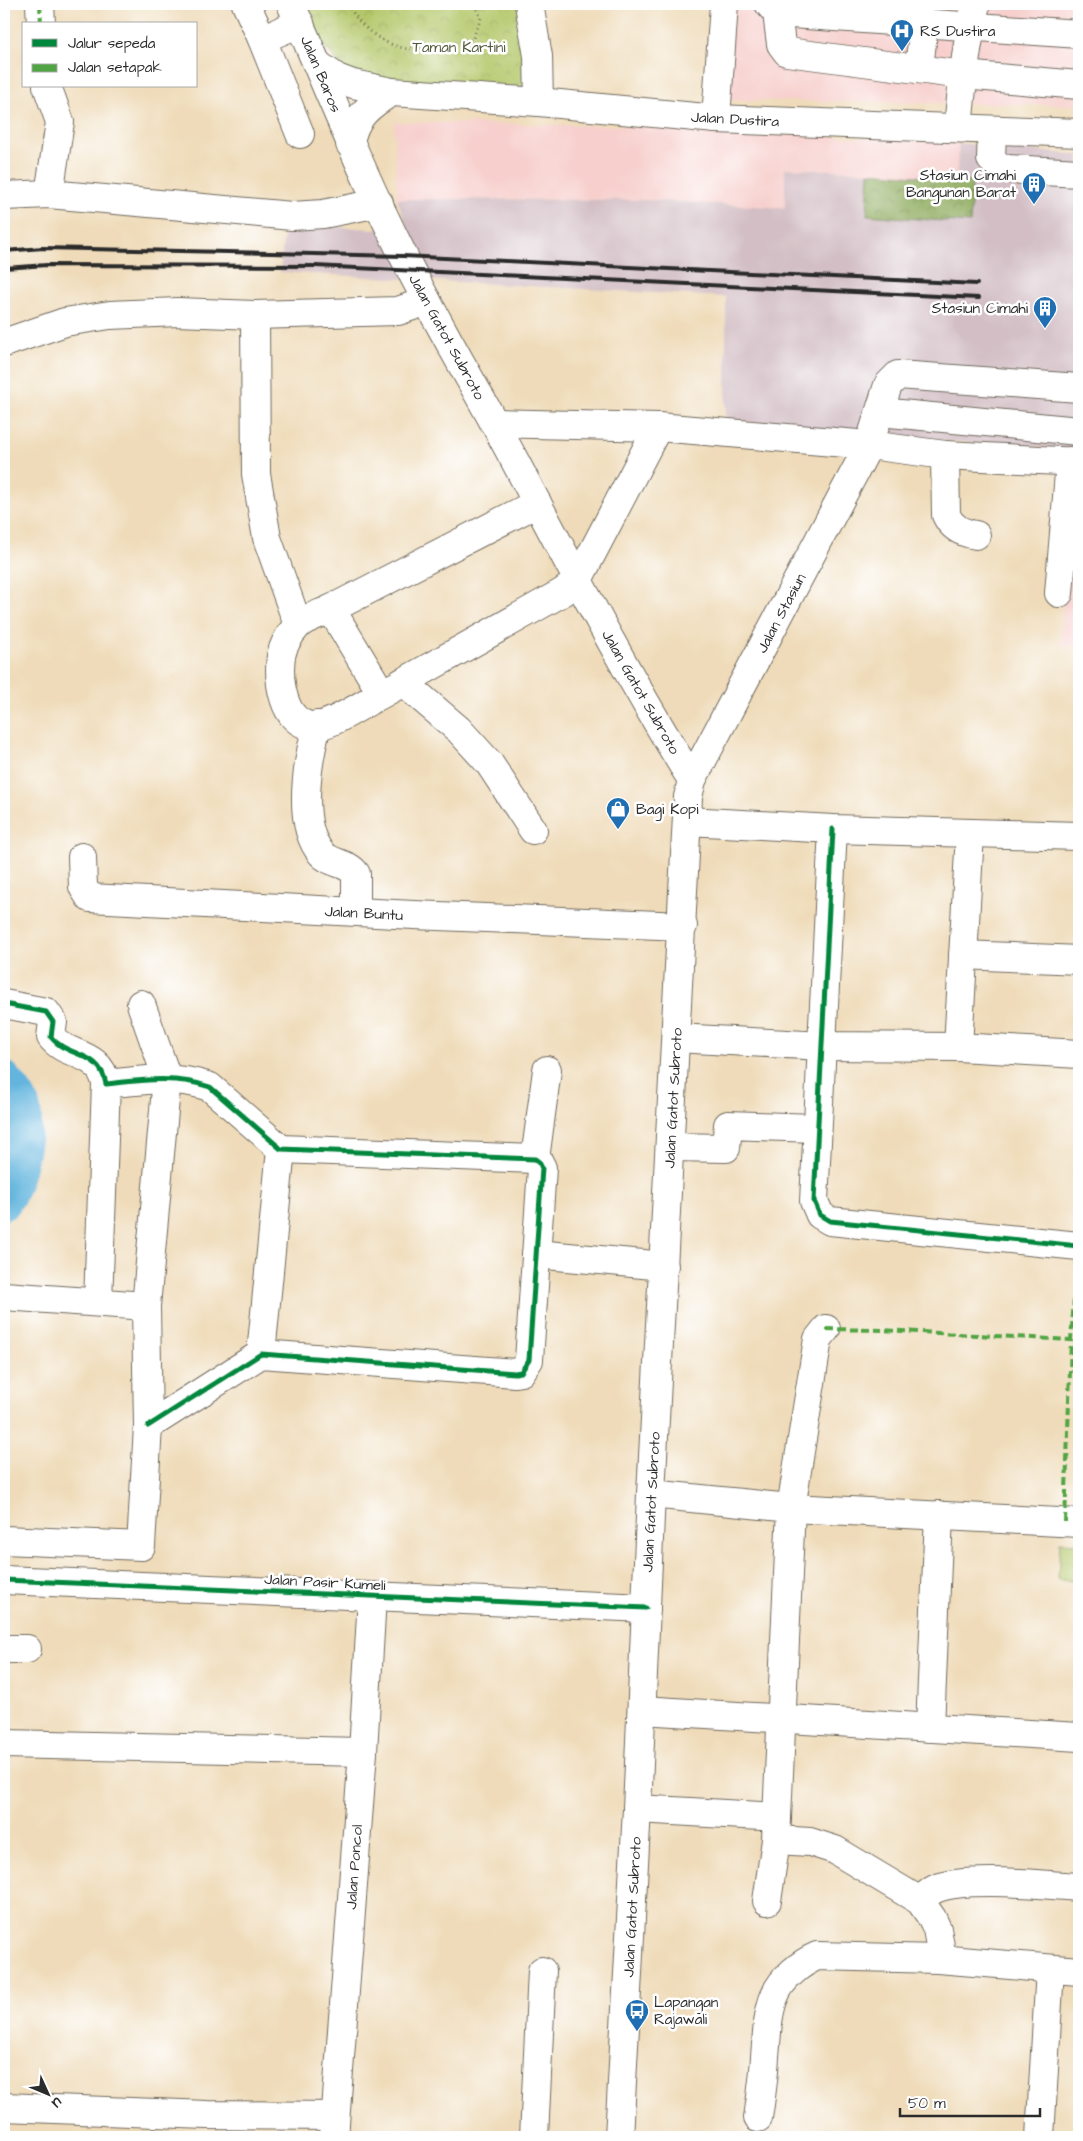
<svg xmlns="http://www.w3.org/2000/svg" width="1083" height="2141" font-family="'Architects Daughter',sans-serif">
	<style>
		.built { fill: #f7d0ce }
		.industrial { fill: #d2bec4 }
		.forest { fill: url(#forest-crowns); stroke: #5d6c45 }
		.park { fill: url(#park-crowns); stroke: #707a4b }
		.pitch { fill: #b4c86b; stroke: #707a4b }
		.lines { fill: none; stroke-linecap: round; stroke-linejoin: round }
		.river { stroke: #63b5de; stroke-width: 34 }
		.minor-casing { stroke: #70695d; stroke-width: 30 }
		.major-casing { stroke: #70695d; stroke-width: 30 }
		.path { stroke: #70695d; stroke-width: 3; stroke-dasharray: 1 4; stroke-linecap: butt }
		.minor { stroke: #fff; stroke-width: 28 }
		.major { stroke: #fff; stroke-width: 28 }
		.rail { stroke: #2b2b2b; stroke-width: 4 }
		.quiet { stroke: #51a443; stroke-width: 4; stroke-dasharray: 8 4; stroke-linecap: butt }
		.cycleway-casing { stroke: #fff; stroke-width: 8 }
		.cycleway { stroke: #00873e; stroke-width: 5 }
		.labels { text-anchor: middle; stroke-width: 5; stroke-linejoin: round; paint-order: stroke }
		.poi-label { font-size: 15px; fill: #2b2b2b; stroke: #fff; text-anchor: start }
		.park-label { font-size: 15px; fill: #545a3e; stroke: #fff }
		.street-label { font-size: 15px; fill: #2b2b2b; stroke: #fff }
	</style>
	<defs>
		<pattern id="forest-crowns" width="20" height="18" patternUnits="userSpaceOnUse" patternTransform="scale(1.25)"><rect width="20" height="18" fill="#8fac5f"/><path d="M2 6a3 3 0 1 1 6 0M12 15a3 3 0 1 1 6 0" fill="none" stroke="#758c4f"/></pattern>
		<pattern id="park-crowns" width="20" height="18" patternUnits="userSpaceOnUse" patternTransform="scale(1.25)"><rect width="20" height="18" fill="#b4c86b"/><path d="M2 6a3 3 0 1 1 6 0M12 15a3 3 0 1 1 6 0" fill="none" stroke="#9bac5d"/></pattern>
	</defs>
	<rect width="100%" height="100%" fill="#fff"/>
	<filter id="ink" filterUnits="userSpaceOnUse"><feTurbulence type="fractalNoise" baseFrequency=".02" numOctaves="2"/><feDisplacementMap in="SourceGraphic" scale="10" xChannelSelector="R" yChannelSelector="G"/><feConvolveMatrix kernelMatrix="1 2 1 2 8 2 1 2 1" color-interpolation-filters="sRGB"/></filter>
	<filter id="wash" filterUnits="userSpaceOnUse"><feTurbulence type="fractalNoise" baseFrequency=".0096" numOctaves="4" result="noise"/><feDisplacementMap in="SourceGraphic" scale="20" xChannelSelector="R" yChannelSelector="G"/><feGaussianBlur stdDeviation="1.12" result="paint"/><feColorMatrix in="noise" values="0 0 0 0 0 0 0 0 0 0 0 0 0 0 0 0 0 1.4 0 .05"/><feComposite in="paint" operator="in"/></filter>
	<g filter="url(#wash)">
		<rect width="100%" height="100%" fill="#efdbb9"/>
		<!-- built -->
		<g class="built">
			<path d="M728,4H1079V105L723,100Z"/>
			<path d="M394,122L633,126L959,143L956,180L869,172L785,168V208L644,200L397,199Z"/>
			<path d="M1072,478L1079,479V646L1060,645Z"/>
		</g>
		<!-- industrial -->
		<path class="industrial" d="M959,143L1079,155V450L899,438L726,420V297L280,272L285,224L408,231L397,199L644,200L785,208V168L869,172L956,180Z"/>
		<!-- forest -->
		<path class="forest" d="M869,172L972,181L970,223L867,215Z"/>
		<!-- park -->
		<path class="park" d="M304,4H521L527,21L526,91L350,76L323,44Z"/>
		<!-- pitch -->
		<path class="pitch" d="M1060,1542L1079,1543V1581L1058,1580Z"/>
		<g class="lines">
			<!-- river -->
			<path class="river" d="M4,1078C12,1088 21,1097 24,1110C28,1134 18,1183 4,1203"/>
		</g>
	</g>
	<g filter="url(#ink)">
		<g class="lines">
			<!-- minor casing -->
			<g class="minor-casing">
				<g id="minor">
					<path d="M40,4L41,24"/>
					<path d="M246,4L262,39L300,23"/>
					<path d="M529,4L538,56L539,102"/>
					<path d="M769,4L777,13L781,44L787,52L963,75L1079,85"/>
					<path d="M777,13L1079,34"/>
					<path d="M262,39L300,134"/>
					<path d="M919,69L924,23"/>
					<path d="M47,86L60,122L49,194"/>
					<path d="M958,128C962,86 966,45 976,4"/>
					<path d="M992,130L991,159L999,167L1008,169L1079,173"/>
					<path d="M4,196L49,194L292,216L323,214L379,203"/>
					<path d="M255,315L256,474L267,538L298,625"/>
					<path d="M4,343L65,322L110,315L178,312L255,315L398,311L427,301"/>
					<path d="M880,412L1079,431"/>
					<path d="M869,445L888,385L898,375L1079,388"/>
					<path d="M945,455L946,515C952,528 962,533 976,535"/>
					<path d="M1059,593L1070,461"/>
					<path d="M331,609L537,503"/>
					<path d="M403,682L459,730L489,763L533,830"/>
					<path d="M382,694C365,702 331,727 313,726C282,724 278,679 281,656C283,646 290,634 297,626C304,618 321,614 331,609L382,694L563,592L577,582L658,427"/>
					<path d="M317,725C308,760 296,823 321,853C330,864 348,862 356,874V912"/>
					<path d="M687,821L833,829L1079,836"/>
					<path d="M833,829L814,1201L820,1215L830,1221L1079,1246"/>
					<path d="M82,857L83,887L90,898L414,915L683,926"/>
					<path d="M963,955L1079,960"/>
					<path d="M4,1004L46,1012L53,1022L51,1037C67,1058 100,1050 106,1084C142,1080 176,1075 210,1087L281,1149L535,1159L539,1162L542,1168L529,1360L521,1372L515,1373L261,1354L148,1426"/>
					<path d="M676,1038L823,1046L958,1047L1079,1054"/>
					<path d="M958,1047L970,833"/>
					<path d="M671,1147L726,1148L728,1125L816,1128"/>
					<path d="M535,1159L547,1070"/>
					<path d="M536,1254L664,1266"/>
					<path d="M4,1296L146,1306"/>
					<path d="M98,1302L106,1084"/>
					<path d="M261,1354L281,1149"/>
					<path d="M651,1494L791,1508L1079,1523"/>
					<path d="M4,1540L141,1546L148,1426L146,1306L167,1078L141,1004"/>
					<path d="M4,1580L646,1608"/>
					<path d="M4,1649H27"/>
					<path d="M642,1710L1079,1737"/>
					<path d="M930,1728L939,1515"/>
					<path d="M4,1744L363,1752"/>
					<path d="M637,1809L777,1817"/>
					<path d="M776,1840L810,1842L835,1850L920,1901L932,1918L937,1929L940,1946L938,1959"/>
					<path d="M767,1901L776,1840L791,1508L818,1339L826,1329"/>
					<path d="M920,1901C925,1896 929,1892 935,1889C968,1876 1042,1885 1079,1887"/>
					<path d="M4,2107L207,2115L335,2116"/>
					<path d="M758,2118C761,2098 764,2077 765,2056C767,2036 767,2014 775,1995C782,1978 801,1963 817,1956L938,1959L1079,1971"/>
					<path d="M334,2137L363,1752L372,1597"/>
					<path d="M534,2137L542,1971"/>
					<path d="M1040,2137L1050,1969"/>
				</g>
			</g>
			<!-- major casing -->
			<g class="major-casing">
				<g id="major">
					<path d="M291,4C328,89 362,174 404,257C439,327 480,395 517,465C573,571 628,678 692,780"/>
					<path d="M317,64L337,78L353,84L392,92L539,102L716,119L1079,133"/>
					<path d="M716,119L724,4"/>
					<path d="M350,144C353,118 370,104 392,92"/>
					<path d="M494,423L658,427L869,445L945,455L1079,462"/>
					<path d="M619,2137L637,1809L651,1494L688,797L692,780L869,445"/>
				</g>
			</g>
			<!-- path -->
			<path class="path" d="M348,4C358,25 380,43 403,48C413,51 459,42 472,40L481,18L474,4"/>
			<!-- minor -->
			<use href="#minor" class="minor"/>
			<!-- major -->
			<use href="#major" class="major"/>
			<!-- rail -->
			<g class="rail">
				<path d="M4,251L43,248L403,256L977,284"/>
				<path d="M4,268L47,265L315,266L979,298"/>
			</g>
			<!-- quiet -->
			<g class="quiet">
				<path d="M40,4L41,24"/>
				<path d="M826,1329L882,1330L1071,1340"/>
				<path d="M1065,1522L1071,1340L1078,1246"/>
			</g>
			<!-- cycleway casing -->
			<g class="cycleway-casing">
				<g id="cycleway">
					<path d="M833,829L814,1201L820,1215L830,1221L1079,1246"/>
					<path d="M4,1004L46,1012L53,1022L51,1037C67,1058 100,1050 106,1084C142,1080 176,1075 210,1087L281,1149L535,1159L539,1162L542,1168L529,1360L521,1372L515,1373L261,1354L148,1426"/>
					<path d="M4,1580L646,1608"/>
				</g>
			</g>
			<!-- cycleway -->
			<use href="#cycleway" class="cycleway"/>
		</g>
	</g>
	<!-- icons -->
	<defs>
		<g id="hospital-pin" transform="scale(1.25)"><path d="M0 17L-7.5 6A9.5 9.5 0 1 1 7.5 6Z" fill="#1f6fb2" stroke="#fff"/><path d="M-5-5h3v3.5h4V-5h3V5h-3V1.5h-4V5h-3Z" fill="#fff"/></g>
		<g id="building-pin" transform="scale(1.25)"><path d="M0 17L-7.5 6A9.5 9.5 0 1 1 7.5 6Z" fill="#1f6fb2" stroke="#fff"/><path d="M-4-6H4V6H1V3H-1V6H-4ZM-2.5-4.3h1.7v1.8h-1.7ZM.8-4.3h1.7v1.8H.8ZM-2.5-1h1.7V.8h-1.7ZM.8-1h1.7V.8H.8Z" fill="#fff"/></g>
		<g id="shop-pin" transform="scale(1.25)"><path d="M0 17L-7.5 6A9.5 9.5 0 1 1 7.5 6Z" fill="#1f6fb2" stroke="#fff"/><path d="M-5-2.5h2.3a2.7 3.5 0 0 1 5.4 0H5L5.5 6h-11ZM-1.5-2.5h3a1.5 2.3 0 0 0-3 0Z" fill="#fff"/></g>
		<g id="bus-pin" transform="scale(1.25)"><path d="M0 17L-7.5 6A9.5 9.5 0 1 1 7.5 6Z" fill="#1f6fb2" stroke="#fff"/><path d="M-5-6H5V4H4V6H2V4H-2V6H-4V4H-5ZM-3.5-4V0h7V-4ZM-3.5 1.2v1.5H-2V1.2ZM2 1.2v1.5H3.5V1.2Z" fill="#fff"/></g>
	</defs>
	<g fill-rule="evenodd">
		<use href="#hospital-pin" x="902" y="31"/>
		<use href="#building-pin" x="1034" y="184"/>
		<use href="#building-pin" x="1045" y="308"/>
		<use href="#shop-pin" x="618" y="809"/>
		<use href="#bus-pin" x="637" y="2011"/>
	</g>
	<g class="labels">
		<!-- poi labels -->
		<g class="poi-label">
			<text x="920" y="36">RS Dustira</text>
			<text x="1016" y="180" text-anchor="end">Stasiun Cimahi<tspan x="1016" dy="17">Bangunan Barat</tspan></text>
			<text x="1028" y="313" text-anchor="end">Stasiun Cimahi</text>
			<text x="636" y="814">Bagi Kopi</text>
			<text x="654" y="2007">Lapangan<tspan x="654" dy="17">Rajawali</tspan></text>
		</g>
		<!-- park labels -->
		<g class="park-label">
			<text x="459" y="52">Taman Kartini</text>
		</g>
		<!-- street labels -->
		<g class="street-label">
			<text transform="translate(321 74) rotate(67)" y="5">Jalan Baros</text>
			<text transform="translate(735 119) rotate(3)" y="5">Jalan Dustira</text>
			<text transform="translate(447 337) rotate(61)" y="5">Jalan Gatot Subroto</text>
			<text transform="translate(781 613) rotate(-62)" y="5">Jalan Stasiun</text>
			<text transform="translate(641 692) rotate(60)" y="5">Jalan Gatot Subroto</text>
			<text transform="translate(364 913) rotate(3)" y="5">Jalan Buntu</text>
			<text transform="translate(673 1098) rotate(-87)" y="5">Jalan Gatot Subroto</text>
			<text transform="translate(651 1502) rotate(-87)" y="5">Jalan Gatot Subroto</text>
			<text transform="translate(325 1582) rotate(3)" y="5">Jalan Pasir Kumeli</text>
			<text transform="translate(354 1867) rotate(-86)" y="5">Jalan Poncol</text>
			<text transform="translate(632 1907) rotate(-87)" y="5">Jalan Gatot Subroto</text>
		</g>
	</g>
	<!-- margin -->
	<rect width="1083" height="2141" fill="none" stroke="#fff" stroke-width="20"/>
	<!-- legend -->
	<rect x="22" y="22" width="175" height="65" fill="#ffffff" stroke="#aaaaaa"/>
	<rect x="32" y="39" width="25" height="8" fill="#00873e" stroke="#aaaaaa"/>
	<text x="68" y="48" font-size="15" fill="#2b2b2b">Jalur sepeda</text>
	<rect x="32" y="64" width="25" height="8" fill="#51a443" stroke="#aaaaaa"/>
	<text x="68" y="72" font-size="15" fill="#2b2b2b">Jalan setapak</text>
	<!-- north arrow -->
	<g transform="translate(48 2094) rotate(134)" stroke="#ffffff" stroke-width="4" paint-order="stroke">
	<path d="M0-4L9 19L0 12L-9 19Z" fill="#2b2b2b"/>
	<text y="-8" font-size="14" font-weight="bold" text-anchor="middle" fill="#2b2b2b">U</text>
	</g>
	<!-- scale -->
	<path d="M900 2108v8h140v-8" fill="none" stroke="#2b2b2b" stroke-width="2.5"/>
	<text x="908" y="2108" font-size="15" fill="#2b2b2b" stroke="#ffffff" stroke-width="4" paint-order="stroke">50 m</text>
</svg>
